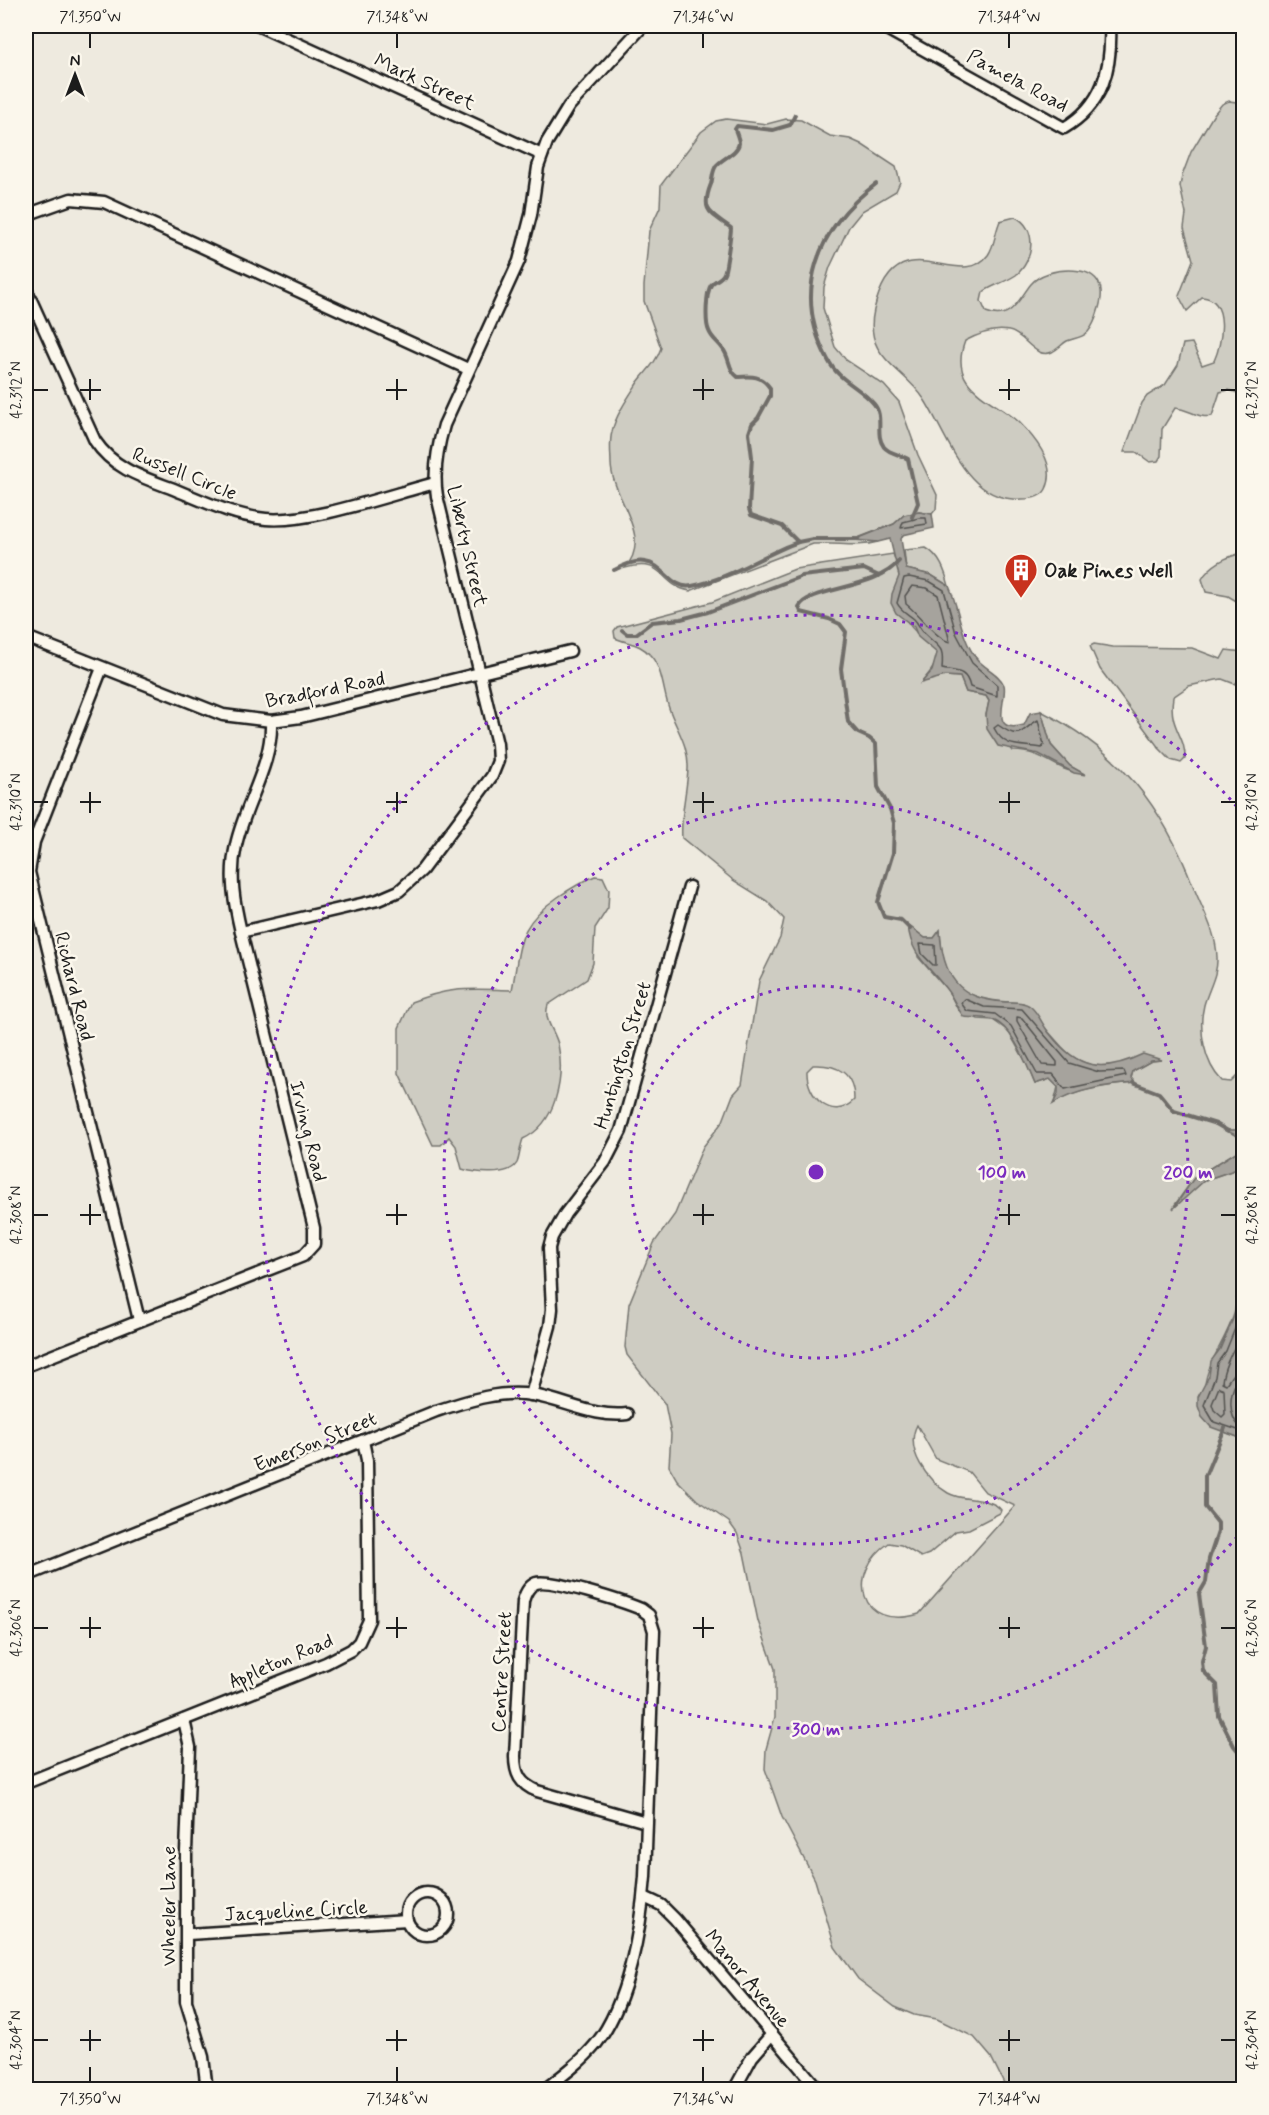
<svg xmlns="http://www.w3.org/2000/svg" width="1269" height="2115" font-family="Mynerve,sans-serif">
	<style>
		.green { fill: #ceccc2; stroke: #75746f; stroke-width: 1.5; fill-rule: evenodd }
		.water { fill: #a6a39d; stroke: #6f6d69; stroke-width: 1.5 }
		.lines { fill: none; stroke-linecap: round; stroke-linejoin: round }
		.shore { stroke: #535250; stroke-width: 1.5 }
		.stream { stroke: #6f6d69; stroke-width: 4 }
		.street-casing { stroke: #1c1c1c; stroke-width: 15 }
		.street { stroke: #fbf7ec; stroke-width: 10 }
		.ticks { fill: none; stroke: #1c1c1c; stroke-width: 2 }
		.ring { fill: none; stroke: #7b2cbf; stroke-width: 3; stroke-dasharray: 3 6 }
		.labels { text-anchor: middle; stroke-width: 5; stroke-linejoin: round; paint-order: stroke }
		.street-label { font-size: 20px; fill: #1c1c1c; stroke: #fbf7ec }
		.poi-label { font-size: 20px; font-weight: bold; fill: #1c1c1c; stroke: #fbf7ec; text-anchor: start }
		.centre { fill: #7b2cbf; stroke: #fbf7ec; stroke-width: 3 }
		.ring-label { font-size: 18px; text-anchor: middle; font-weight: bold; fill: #7b2cbf; stroke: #fbf7ec; stroke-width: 5; stroke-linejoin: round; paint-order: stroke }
		.neatline { fill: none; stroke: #1c1c1c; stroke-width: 2 }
		.ticks-label { font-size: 15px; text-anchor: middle; fill: #1c1c1c }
	</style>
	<rect width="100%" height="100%" fill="#eeeadf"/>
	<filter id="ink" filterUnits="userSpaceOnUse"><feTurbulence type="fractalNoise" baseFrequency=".0167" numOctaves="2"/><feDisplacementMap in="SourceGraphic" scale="12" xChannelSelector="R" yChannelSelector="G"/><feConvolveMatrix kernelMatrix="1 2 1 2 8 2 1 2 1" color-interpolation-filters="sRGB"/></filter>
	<g filter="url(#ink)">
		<!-- green -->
		<g class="green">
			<path d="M1229,101L1244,103L1243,395L1229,390L1220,392L1212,416C1199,419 1189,409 1175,408L1162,429L1161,456L1158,461L1150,462L1136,452H1124L1142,403L1147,396L1165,385L1178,365L1183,344L1192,343L1202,365L1214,361C1222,344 1230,299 1202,297L1187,311L1179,296L1193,260L1184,228L1186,214L1180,186L1182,176L1191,152L1214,114L1222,104Z"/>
			<path d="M726,119L767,124L786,119L801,120L830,136L850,139L861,144L896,167L900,182L896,191L862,211L849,227L830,267L824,287L823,308L835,347L846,360L884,385L899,402L918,455L937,495L936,509L932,514L919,512L904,515L894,524L855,539L878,542C856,548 836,542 813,544L690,591C658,585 666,557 625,568C654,536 612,499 611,464C611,454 609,442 612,432C615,416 629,396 638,382C647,370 656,363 661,348L644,301V286L649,231L660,207L661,185L701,132L716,121Z"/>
			<path d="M1015,217C1038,227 1034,261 1016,275C1006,282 993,285 983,292L981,301L986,312C1011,322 1018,300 1031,284C1039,274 1056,270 1069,270C1097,270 1107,285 1098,311C1096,318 1093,326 1088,332C1082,338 1075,338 1067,341C1062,344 1058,349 1052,352C1035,360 1025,334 1009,331C995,328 978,334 965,341C947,388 992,398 1019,422C1035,438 1058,465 1046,489C1042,497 1031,499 1022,499C967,504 948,436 924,399C903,367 863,358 874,310C896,217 959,294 988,255C995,245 995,232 1000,221Z"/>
			<path d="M926,548C940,556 945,571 949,586L931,575L906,569L904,550Z"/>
			<path d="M1243,553V605L1228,596L1206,592L1202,579C1210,565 1227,556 1243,553Z"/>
			<path d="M893,554C903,574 897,598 906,619C912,633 929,640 937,653C937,666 929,673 922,682L945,676L960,677L966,692L986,696L989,701L986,715L1013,751C1046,751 1056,772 1084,774L1070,766L1051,745L1041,711C1120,751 1163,806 1194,888C1203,911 1216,931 1217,957C1218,974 1209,988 1204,1005C1198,1029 1204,1063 1222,1081L1231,1082L1237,1076L1244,1061L1243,1130H1227L1238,1137L1243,1143L1241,1149L1194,1178L1174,1206L1205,1180L1243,1167V1267C1235,1283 1239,1301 1233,1317C1226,1339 1207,1364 1205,1385C1204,1394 1220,1423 1224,1432L1243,1439V2089H1012L1004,2083L991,2057L974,2037L937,2019L914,2015L895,2007L858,1979L835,1947L815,1880L782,1817L765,1769L766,1749L775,1717V1669L758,1621L744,1553L737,1533L729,1522L697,1500L677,1480L669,1466L671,1434L665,1404L627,1355L625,1347L629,1304L647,1260L654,1243L675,1214L703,1147L723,1121L733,1095L742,1085L759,981L780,938L784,919L767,901L733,880L682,838C680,815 687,792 688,769C689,745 676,729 669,708C663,691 663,670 651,656C641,643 628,644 615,638L614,631L617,627L712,602L795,569ZM916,931L925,938H934L940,931C943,993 967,1000 1023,1003L1062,1047L1072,1057L1085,1063L1100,1066L1123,1065L1133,1059L1161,1060L1151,1061L1133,1071L1131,1078L1135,1083C1108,1085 1077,1089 1054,1103L1058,1087L1050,1079L1035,1084L1027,1064L1008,1031L993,1020L978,1019L958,1010L949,992L918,957ZM813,1065C838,1064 854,1073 854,1100C832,1123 806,1096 807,1071ZM917,1425L936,1459L969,1472L985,1492L1015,1506L919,1614C858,1632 846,1572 889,1543L901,1545L921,1557L929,1554L956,1531L969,1529L1000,1513L1001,1510C990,1496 963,1502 948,1493C928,1481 904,1450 917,1425Z"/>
			<path d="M1094,644L1113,647L1192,648L1221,659L1226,650L1243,652V676L1235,684L1222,679L1216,680L1189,686L1173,697C1168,728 1186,735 1185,759L1181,763L1171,760L1159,748L1100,669L1090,646Z"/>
			<path d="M595,876L603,877L609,890L608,908L595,928L593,963L587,979L548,1005C543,1020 554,1029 558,1044C565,1078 556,1124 523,1139C520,1146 520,1156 517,1163C509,1177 475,1173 462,1169L456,1146L449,1137L441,1145H433L399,1073V1028L411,1002C452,986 469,989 512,990C521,944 516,926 558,897C570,889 581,882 595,876Z"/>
		</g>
		<!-- water -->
		<g class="water">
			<path d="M919,512L932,514L934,528L903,535L901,539L906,569L931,575L949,586C960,610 960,638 977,659C985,669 999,673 1004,685C1008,698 987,735 1024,725L1030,713L1041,711L1051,745L1070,766L1086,775L1074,773L1039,754L998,746L987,729L986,715L989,701L986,696L966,692L960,677L945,676L921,683L932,671L937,653L918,637L914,627L896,613L891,603L892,594L899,576L890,539L878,542L854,540L894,524L904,515Z"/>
			<path d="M908,925L925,938H934L940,930C942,975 958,1000 1005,1002C1014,1002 1024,1001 1031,1007C1039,1014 1043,1026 1050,1034C1078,1070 1103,1073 1143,1054L1162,1060L1151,1061L1133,1071L1131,1078L1136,1083C1108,1085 1076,1089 1053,1104L1058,1094V1087L1050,1079L1035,1084C1027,1066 1013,1027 993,1020C985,1017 973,1018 964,1017C957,1009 955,1001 949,993C932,967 911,959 908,925Z"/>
			<path d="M1225,1130H1243V1167L1205,1180L1173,1209L1194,1178L1241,1149L1243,1143L1238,1136Z"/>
			<path d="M1243,1267L1244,1383C1229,1399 1244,1419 1243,1439L1211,1427L1202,1417L1198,1406V1397L1209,1376L1211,1361L1220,1349L1235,1314L1239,1275Z"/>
		</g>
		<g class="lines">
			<!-- shore -->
			<g class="shore">
				<path d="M919,518H926L927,524L901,528L903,522Z"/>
				<path d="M909,577L929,581L944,590L956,633L972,663L997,685V696L970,687C966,669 956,672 942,669C944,645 940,649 925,634C920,630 919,624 914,619C907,613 901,611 897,603L904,578Z"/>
				<path d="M912,586L927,588L938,595L950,642C936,639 919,614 906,604L905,596Z"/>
				<path d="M1038,720L1044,745L1042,748C1021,744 1005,750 994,728L998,725C1022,742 1020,730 1038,720Z"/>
				<path d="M920,944L935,945L936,965H933L922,954Z"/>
				<path d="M965,999L984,1007L1022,1009L1069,1063L1099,1072L1124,1071L1126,1076L1065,1089L1053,1074H1037L1011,1026L995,1014L967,1011L961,1003Z"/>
				<path d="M1017,1017L1022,1018L1057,1062V1066L1042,1065L1017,1021Z"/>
				<path d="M1244,1291L1240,1316L1226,1351L1217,1363L1215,1377L1204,1405L1214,1422L1244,1432"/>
				<path d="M1244,1328C1236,1346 1224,1363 1222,1382L1226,1384L1233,1374L1244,1371"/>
				<path d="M1244,1379L1237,1381C1229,1394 1228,1414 1239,1426L1244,1425"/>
				<path d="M1219,1387L1224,1389L1225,1414L1222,1417L1214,1410L1212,1404Z"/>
			</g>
			<!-- stream -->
			<g class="stream">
				<path d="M795,115L790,125L773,130L737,126L735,129C736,133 739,139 739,143C738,153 721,159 716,166C712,172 713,178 711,184C700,212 711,213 731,228C731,232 726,270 724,273C721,280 714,280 711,285C706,292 705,323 709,331C712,339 718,342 723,349C730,358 728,370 738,377C752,376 761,375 770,388V396L758,418L752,424L749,433L752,457L749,509L751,515L782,526L798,542L813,539H858"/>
				<path d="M876,184C818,227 791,292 828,360C839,381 860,387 874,404C885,417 874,434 884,447C890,454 900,454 908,459L918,503L912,517"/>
				<path d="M899,561C876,590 809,587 799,607L801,612L829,619L840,624L846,632L841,669L848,722L858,733L869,738L876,744L878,787L890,809L894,823L893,853L878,902L884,917L901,920L910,929"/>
				<path d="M614,570C623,566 634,560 645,562C664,564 671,590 692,586C729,579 762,555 798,542"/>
				<path d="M622,630L627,634H636L652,622L681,619L708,612L802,576L864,569L879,576"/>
				<path d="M1133,1083L1159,1093L1174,1111L1216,1124L1228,1131"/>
				<path d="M1225,1428L1205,1476V1507L1218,1523V1532L1209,1559L1206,1582L1199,1594L1206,1646L1202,1661L1203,1671L1217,1685L1219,1716L1234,1746L1244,1758"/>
			</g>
			<!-- street casing -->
			<g class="street-casing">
				<g id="street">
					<path d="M259,26L542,155"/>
					<path d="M881,26L1064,128C1103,105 1112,69 1110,26"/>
					<path d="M26,215L71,199L104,202L468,369"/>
					<path d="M26,289L95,441C113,468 141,477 171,488C201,500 233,516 266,519C311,523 389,495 435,483"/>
					<path d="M26,637L223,715L271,721L301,717L570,651"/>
					<path d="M102,668L34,842L29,872L139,1320"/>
					<path d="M241,932L378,900L399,891L422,870L492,776L498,761L497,744L437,496C433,472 437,449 444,425L519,261L531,215L538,167L547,142L569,106L643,26"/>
					<path d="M26,1366L303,1256L314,1244V1228L241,932C234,902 229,876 236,845C245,803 273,764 271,721"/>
					<path d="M531,1395L550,1326L552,1309L549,1248L552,1237L565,1214L605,1162L621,1131L689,887"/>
					<path d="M26,1576L436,1411C467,1401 499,1390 532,1395C564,1400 594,1418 627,1414"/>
					<path d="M184,1720L190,1747L186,1852V2001L203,2057L207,2090"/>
					<path d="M26,1783L326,1663L351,1650L359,1642L369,1620L367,1460L363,1441"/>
					<circle cx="427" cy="1914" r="21"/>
					<path d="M644,1897L661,1905L675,1919L819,2090"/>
					<path d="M188,1934L407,1920"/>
					<path d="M544,2090C562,2076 581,2062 596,2044C628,2004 641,1928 645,1877L654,1631L649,1615L641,1609C624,1602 550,1578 536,1583C528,1586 525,1594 523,1601L515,1756C515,1774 520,1784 537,1791L646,1822"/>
					<path d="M734,2090L752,2057L772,2034"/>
				</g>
			</g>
			<!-- street -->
			<use href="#street" class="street"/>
		</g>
	</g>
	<!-- ticks -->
	<path class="ticks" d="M90,33V48M397,33V48M703,33V48M1009,33V48M90,379V400M397,379V400M703,379V400M1009,379V400M33,390H48M80,390H101M386,390H407M693,390H714M999,390H1020M1221,390H1236M90,792V813M397,792V813M703,792V813M1009,792V813M33,802H48M80,802H101M386,802H407M693,802H714M999,802H1020M1221,802H1236M90,1204V1225M397,1204V1225M703,1204V1225M1009,1204V1225M33,1215H48M80,1215H101M386,1215H407M693,1215H714M999,1215H1020M1221,1215H1236M90,1617V1638M397,1617V1638M703,1617V1638M1009,1617V1638M33,1628H48M80,1628H101M386,1628H407M693,1628H714M999,1628H1020M1221,1628H1236M90,2030V2051M397,2030V2051M703,2030V2051M1009,2030V2051M33,2040H48M80,2040H101M386,2040H407M693,2040H714M999,2040H1020M1221,2040H1236M90,2067V2082M397,2067V2082M703,2067V2082M1009,2067V2082"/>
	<!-- distance rings -->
	<g class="ring">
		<circle cx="816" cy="1172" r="186"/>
		<circle cx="816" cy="1172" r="372"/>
		<path d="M1243 1530A557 557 0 1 1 1243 814"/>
	</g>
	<!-- icons -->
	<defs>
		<g id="building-pin" transform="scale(1.725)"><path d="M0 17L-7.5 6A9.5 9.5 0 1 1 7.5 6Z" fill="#c8321e" stroke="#fbf7ec"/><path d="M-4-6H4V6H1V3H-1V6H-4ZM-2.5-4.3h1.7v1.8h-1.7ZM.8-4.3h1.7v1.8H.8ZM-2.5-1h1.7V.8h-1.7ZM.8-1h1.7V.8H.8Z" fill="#fff"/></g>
	</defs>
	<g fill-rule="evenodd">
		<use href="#building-pin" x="1021" y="570"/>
	</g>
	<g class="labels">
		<!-- street labels -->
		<g class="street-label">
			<text transform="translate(1018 80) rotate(28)" y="7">Pamela Road</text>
			<text transform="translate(425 81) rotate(25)" y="7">Mark Street</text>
			<text transform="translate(185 473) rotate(22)" y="7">Russell Circle</text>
			<text transform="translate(468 546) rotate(77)" y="7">Liberty Street</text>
			<text transform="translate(325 689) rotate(-11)" y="7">Bradford Road</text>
			<text transform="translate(75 986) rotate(76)" y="7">Richard Road</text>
			<text transform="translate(622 1055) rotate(-73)" y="7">Huntington Street</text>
			<text transform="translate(309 1131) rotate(76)" y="7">Irving Road</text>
			<text transform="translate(315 1441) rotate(-22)" y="7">Emerson Street</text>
			<text transform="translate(281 1660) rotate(-23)" y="7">Appleton Road</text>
			<text transform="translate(501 1672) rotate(-87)" y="7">Centre Street</text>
			<text transform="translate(168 1906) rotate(-90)" y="7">Wheeler Lane</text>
			<text transform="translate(296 1910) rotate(-3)" y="7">Jacqueline Circle</text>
			<text transform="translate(748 1978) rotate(50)" y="7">Manor Avenue</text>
		</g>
		<!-- poi labels -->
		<g class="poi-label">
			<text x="1044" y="577">Oak Pines Well</text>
		</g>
	</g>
	<circle cx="816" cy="1172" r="9" class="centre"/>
	<g class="ring-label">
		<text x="1002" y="1178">100 m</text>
		<text x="1188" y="1178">200 m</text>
		<text x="816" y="1735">300 m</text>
	</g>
	<!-- margin -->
	<rect width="1269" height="2115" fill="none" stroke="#fbf7ec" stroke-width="66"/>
	<!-- north arrow -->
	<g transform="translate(75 75)" stroke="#fbf7ec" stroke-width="4.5" paint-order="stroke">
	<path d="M0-4.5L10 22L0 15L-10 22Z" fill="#1c1c1c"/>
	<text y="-9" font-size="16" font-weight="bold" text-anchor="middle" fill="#1c1c1c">N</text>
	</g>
	<rect x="33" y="33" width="1203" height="2049" class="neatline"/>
	<g class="ticks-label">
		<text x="90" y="22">71.350°W</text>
		<text x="397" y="22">71.348°W</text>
		<text x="703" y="22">71.346°W</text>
		<text x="1009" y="22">71.344°W</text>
		<text transform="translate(16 390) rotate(-90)" y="5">42.312°N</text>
		<text transform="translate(1252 390) rotate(-90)" y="5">42.312°N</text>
		<text transform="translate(16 802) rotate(-90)" y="5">42.310°N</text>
		<text transform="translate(1252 802) rotate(-90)" y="5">42.310°N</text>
		<text transform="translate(16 1215) rotate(-90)" y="5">42.308°N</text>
		<text transform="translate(1252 1215) rotate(-90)" y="5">42.308°N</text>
		<text transform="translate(16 1628) rotate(-90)" y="5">42.306°N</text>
		<text transform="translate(1252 1628) rotate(-90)" y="5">42.306°N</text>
		<text transform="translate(16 2040) rotate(-90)" y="5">42.304°N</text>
		<text transform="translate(1252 2040) rotate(-90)" y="5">42.304°N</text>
		<text x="90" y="2104">71.350°W</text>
		<text x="397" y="2104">71.348°W</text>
		<text x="703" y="2104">71.346°W</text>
		<text x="1009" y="2104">71.344°W</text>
	</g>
</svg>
